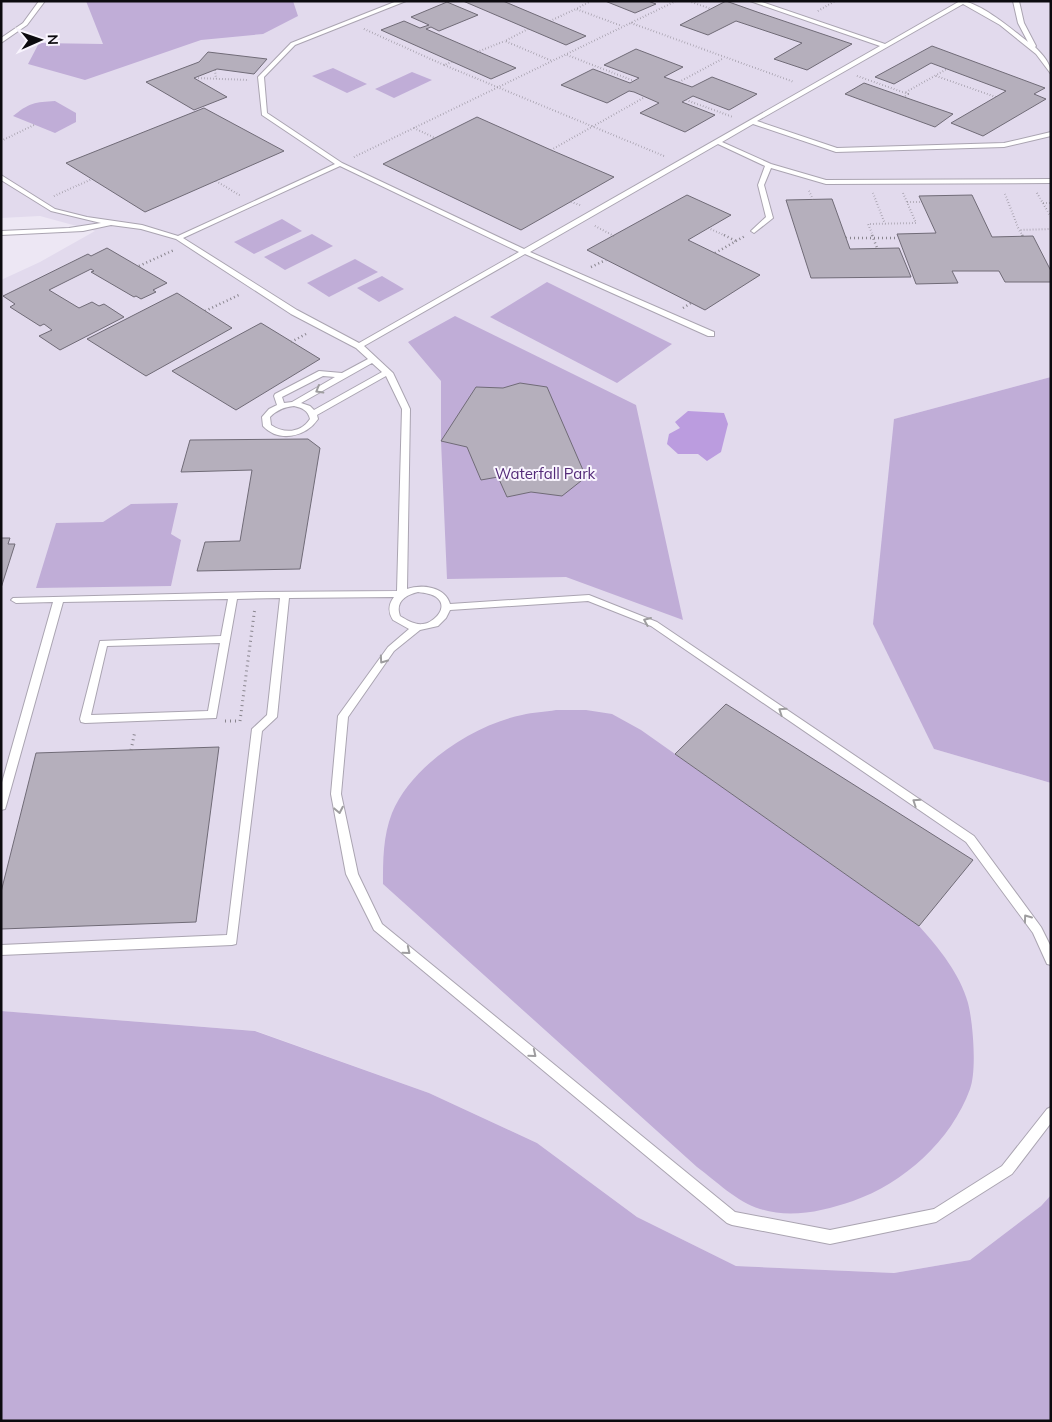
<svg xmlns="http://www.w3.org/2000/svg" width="1052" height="1422" font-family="Mulish,sans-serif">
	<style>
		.built { fill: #e2daed }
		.green { fill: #c0add7 }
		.water { fill: #bb9cdf }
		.building { fill: #b5afbc; stroke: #706b77 }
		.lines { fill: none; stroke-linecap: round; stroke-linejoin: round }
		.service-casing { stroke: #aaa4b1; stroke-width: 2 }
		.path-far2 { stroke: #89858e; stroke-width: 2; stroke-dasharray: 0.5 2.5; stroke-linecap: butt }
		.path-far1 { stroke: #89858e; stroke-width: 2.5; stroke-dasharray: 1 3; stroke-linecap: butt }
		.path { stroke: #89858e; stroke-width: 3; stroke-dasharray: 1 4; stroke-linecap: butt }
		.service { fill: #fff; fill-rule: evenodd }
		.oneway { stroke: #9e9d9f }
		.labels { text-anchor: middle; stroke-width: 4; stroke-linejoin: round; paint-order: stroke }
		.park-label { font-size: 15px; fill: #532a78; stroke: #f9f5fe }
	</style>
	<rect width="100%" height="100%" fill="#ede7f4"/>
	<!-- built -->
	<path class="built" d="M1,1H1051V377L894,419L934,749L1051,783V1195L1041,1206L970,1260L894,1273L736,1266L637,1217L537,1143L429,1093L256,1031L1,1011V280L40,262L95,231L40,216L1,218Z"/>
	<!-- green -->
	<g class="green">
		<path d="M86,1H293L298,16L263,34L201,40L85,80L28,64L39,43L103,44Z"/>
		<path d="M333,68L367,84L347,93L312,76Z"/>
		<path d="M412,72L432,80L394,98L375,89Z"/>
		<path d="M55,101L76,113V122L55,133L13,116C29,103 35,102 55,101Z"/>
		<path d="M282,219L302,231L254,254L234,242Z"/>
		<path d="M312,234L333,246L285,270L264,257Z"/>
		<path d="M355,259L378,272L329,297L307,283Z"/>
		<path d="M382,276L404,289L379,302L357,288Z"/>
		<path d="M547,282L672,344L617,383L490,317Z"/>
		<path d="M455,316L636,405L683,620L566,577L447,579L441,441V381L408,342Z"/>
		<path d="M1051,377V783L934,749L873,624L894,419Z"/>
		<path d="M178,503L171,534L181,540L171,586L36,588L56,523L103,522L131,504Z"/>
		<path d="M556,710H586L612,714L641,730L919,926C939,948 960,974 968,1003C973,1022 977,1071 970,1089C951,1141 904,1183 853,1201C823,1211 791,1219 760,1209C737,1202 716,1181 697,1167L383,884C383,860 383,836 392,813C411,766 473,725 522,715C533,712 545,712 556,710Z"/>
		<path d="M1,1011L255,1031L429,1093L537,1143L637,1217L736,1266L894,1273L970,1260L1041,1206L1051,1195V1421H1Z"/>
	</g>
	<!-- water -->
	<path class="water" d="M688,411L724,413L728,424L721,452L707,461L698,454H678L667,444L669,434L680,428L675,422Z"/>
	<!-- building -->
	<g class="building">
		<path d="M463,1H503L586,36L566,45Z"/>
		<path d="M605,1H648L656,4L635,13Z"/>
		<path d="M726,1L760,13L852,44L807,70L774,59L802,43L736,21L708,35L680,25Z"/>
		<path d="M447,2L478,15L439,31L431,27L426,29L516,68L491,79L381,30L404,21L420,28L429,25L411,17Z"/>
		<path d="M932,46L1045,88L1034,94L1046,99L983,136L951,123L1006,91L931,63L894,84L875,77Z"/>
		<path d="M636,49L683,67L664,77L692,87L712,77L757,94L729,110L693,96L682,102L715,115L685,132L640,113L659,103L634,92L629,91L607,103L561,85L593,69L630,83L639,78L604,65Z"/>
		<path d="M208,52L267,59L254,74L217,69L194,78L227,97L194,110L146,82L199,62Z"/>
		<path d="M864,83L904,97L953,114L935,127L845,94Z"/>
		<path d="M204,108L284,151L145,212L66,163Z"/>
		<path d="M477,117L551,150L614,177L521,230L383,164Z"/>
		<path d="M687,195L731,215L688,240L760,275L705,310L587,250Z"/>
		<path d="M972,195L992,237L1033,236L1051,271V282H1005L999,271H952L958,283L916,284L897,234L936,233L919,196Z"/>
		<path d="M832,199L850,249L899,248L911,277L811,278L786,200Z"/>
		<path d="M107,248L167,283L153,290L156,292L141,299L136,296L134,297L91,272L94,271L91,269L49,290L79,308L92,302L99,306L104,304L124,317L60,350L39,336L52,330L44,324L40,326L10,307L15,304L3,296L88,254L91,256Z"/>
		<path d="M177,293L232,328L146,376L87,339Z"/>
		<path d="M261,323L320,359L236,410L172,371Z"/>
		<path d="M520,383L547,387L586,477L562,496L531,492L507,497L498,477L481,480L467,447L441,441L476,387L503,388Z"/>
		<path d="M308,439L320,448L300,569L197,571L205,542L240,541L252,470L181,472L190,440Z"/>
		<path d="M1,538H10L8,544H15L1,588Z"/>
		<path d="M726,704L973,860L919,926L675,754Z"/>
		<path d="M219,747L196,922L1,929V892L36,753Z"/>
	</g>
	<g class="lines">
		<!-- service casing -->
		<g class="service-casing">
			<g id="service">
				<path d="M39,1H45L27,25L1,43V38L23,23Z"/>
				<path d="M397,1H406L295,45L264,77L267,113L342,163L524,249L880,46L750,1H759L885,44L960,1C979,1 1013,30 1028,42L1018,23L1013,1H1019L1024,23L1036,46L1035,47C1042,54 1051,63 1051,74L1036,54L1000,25L963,4L757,121L837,148L1004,143L1051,132V136L1004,147L836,152L753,124L722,142L771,164L826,180L1051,179V183L826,184L771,168L764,185L773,218L754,233L751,231L752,230L766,217L758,185L765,166L718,144L530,252L714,332V336H708L525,254L364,346L393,373L410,409L407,589C421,584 445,586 450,604L589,595L657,622L974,836L1041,927L1051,947V965L1047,964L1033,933L966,842L651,626L588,601L450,610L446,618L438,626L420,630L394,651L348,717L341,794L358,874L382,924L735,1212L830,1230L934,1209L1002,1166L1047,1109L1051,1107V1123L1012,1174L936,1222L830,1244L732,1225L727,1223L374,930L346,874L331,794L338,716L388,647L409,629L393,620C388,612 388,605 394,597L289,598L277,717L262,731L236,944L232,945L1,955V945L227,935L252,729L267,715L280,598L237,599L216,718L85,723L81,722L80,719L100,641L221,636L228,599L63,602L6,806L5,809L1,810V786L53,602L16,603L11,600L13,598L257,592L397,591L402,409L386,376L317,415L318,419C306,437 279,443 263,426L262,417L269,409L277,405L274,396L275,394L319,371L342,373L368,359L356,348L291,314L176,239L141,229L111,225L83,231L1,235V231L69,228L101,223L51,211L1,180V175L55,209L87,217L142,225L178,236L335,164L262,115L258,77L291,43ZM340,166L519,252L359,343L297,310L183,238ZM372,363L382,372L314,410L310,406L301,403ZM323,376L335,377L292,402L284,403L282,397ZM294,406C302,408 308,410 310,419C301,433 284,434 271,425L270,417C277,410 284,407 294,406ZM418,592C425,593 436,594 440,601C446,611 432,623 423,624C414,625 407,620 400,616C395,602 405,595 418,592ZM220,643L208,711L91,715L107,646Z"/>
			</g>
		</g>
		<!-- path-far2 -->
		<g class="path-far2">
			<path d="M591,1L576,9L622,26"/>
			<path d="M689,1L711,9"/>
			<path d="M818,11L835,1"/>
			<path d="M550,21L576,9"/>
			<path d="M631,23L794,82"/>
			<path d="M364,29L444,65"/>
			<path d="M528,29L505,41L552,61"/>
			<path d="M477,52L505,41"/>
			<path d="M567,55L634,81"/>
			<path d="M452,62L444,65L664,156"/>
			<path d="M215,70L216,79"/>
			<path d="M857,76L908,94L904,97"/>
			<path d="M936,76L996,97"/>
			<path d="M195,78L249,80"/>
			<path d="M679,82L724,58"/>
			<path d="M906,92L947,69"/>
			<path d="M686,100L733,117"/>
			<path d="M414,128L435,138"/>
			<path d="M1,141L34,125"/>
			<path d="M551,150L645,97"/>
			<path d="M354,157L676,1"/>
			<path d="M216,181L241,196"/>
			<path d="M809,191L813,200"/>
			<path d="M873,193L885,224"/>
			<path d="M1037,193L1051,217"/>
			<path d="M1005,194L1019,230"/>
			<path d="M54,196L92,179"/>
			<path d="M571,202L580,205"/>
			<path d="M907,202H922"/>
			<path d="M1043,203H1051"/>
			<path d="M595,226L614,236"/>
			<path d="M708,228L726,236"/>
			<path d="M873,236L868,224L916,223L903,193"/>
			<path d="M1023,236L1019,230L1051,229"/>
		</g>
		<!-- path-far1 -->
		<g class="path-far1">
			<path d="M724,235L736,241"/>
			<path d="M872,235L877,248"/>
			<path d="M1022,235L1023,237"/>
			<path d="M846,238H898"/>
			<path d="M715,253L745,236"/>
			<path d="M139,266L174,250"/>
			<path d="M591,267L606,260"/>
			<path d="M683,308L691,303"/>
			<path d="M205,311L241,294"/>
			<path d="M291,342L306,334"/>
		</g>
		<!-- path -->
		<g class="path">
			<path d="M225,721H240L255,607"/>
			<path d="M131,750L135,731"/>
		</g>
		<!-- service -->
		<use href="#service" class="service"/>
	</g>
	<!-- one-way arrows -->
	<defs><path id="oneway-chevron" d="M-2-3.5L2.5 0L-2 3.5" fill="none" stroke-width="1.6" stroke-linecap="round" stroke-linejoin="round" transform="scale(1.25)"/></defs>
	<g class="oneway">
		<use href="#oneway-chevron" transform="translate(319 390) rotate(150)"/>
		<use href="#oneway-chevron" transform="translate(647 621) rotate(-157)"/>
		<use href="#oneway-chevron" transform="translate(383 660) rotate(125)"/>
		<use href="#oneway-chevron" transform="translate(782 711) rotate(-146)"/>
		<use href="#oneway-chevron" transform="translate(916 802) rotate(-146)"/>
		<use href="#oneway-chevron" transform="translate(339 810) rotate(79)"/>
		<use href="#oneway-chevron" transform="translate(1027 918) rotate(-126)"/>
		<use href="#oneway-chevron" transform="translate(407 951) rotate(39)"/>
		<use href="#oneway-chevron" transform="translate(533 1054) rotate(39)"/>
	</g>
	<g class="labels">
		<!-- park labels -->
		<g class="park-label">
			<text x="545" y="479">Waterfall Park</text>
		</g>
	</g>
	<!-- border -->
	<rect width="1052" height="1422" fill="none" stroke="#0c0b0f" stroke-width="5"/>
	<!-- north arrow -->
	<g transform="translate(40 40) rotate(88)" stroke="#f9f5fe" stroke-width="4" paint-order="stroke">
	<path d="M0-4L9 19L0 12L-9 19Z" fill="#0c0b0f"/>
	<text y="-8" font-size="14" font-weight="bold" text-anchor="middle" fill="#0c0b0f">N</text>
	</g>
</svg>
